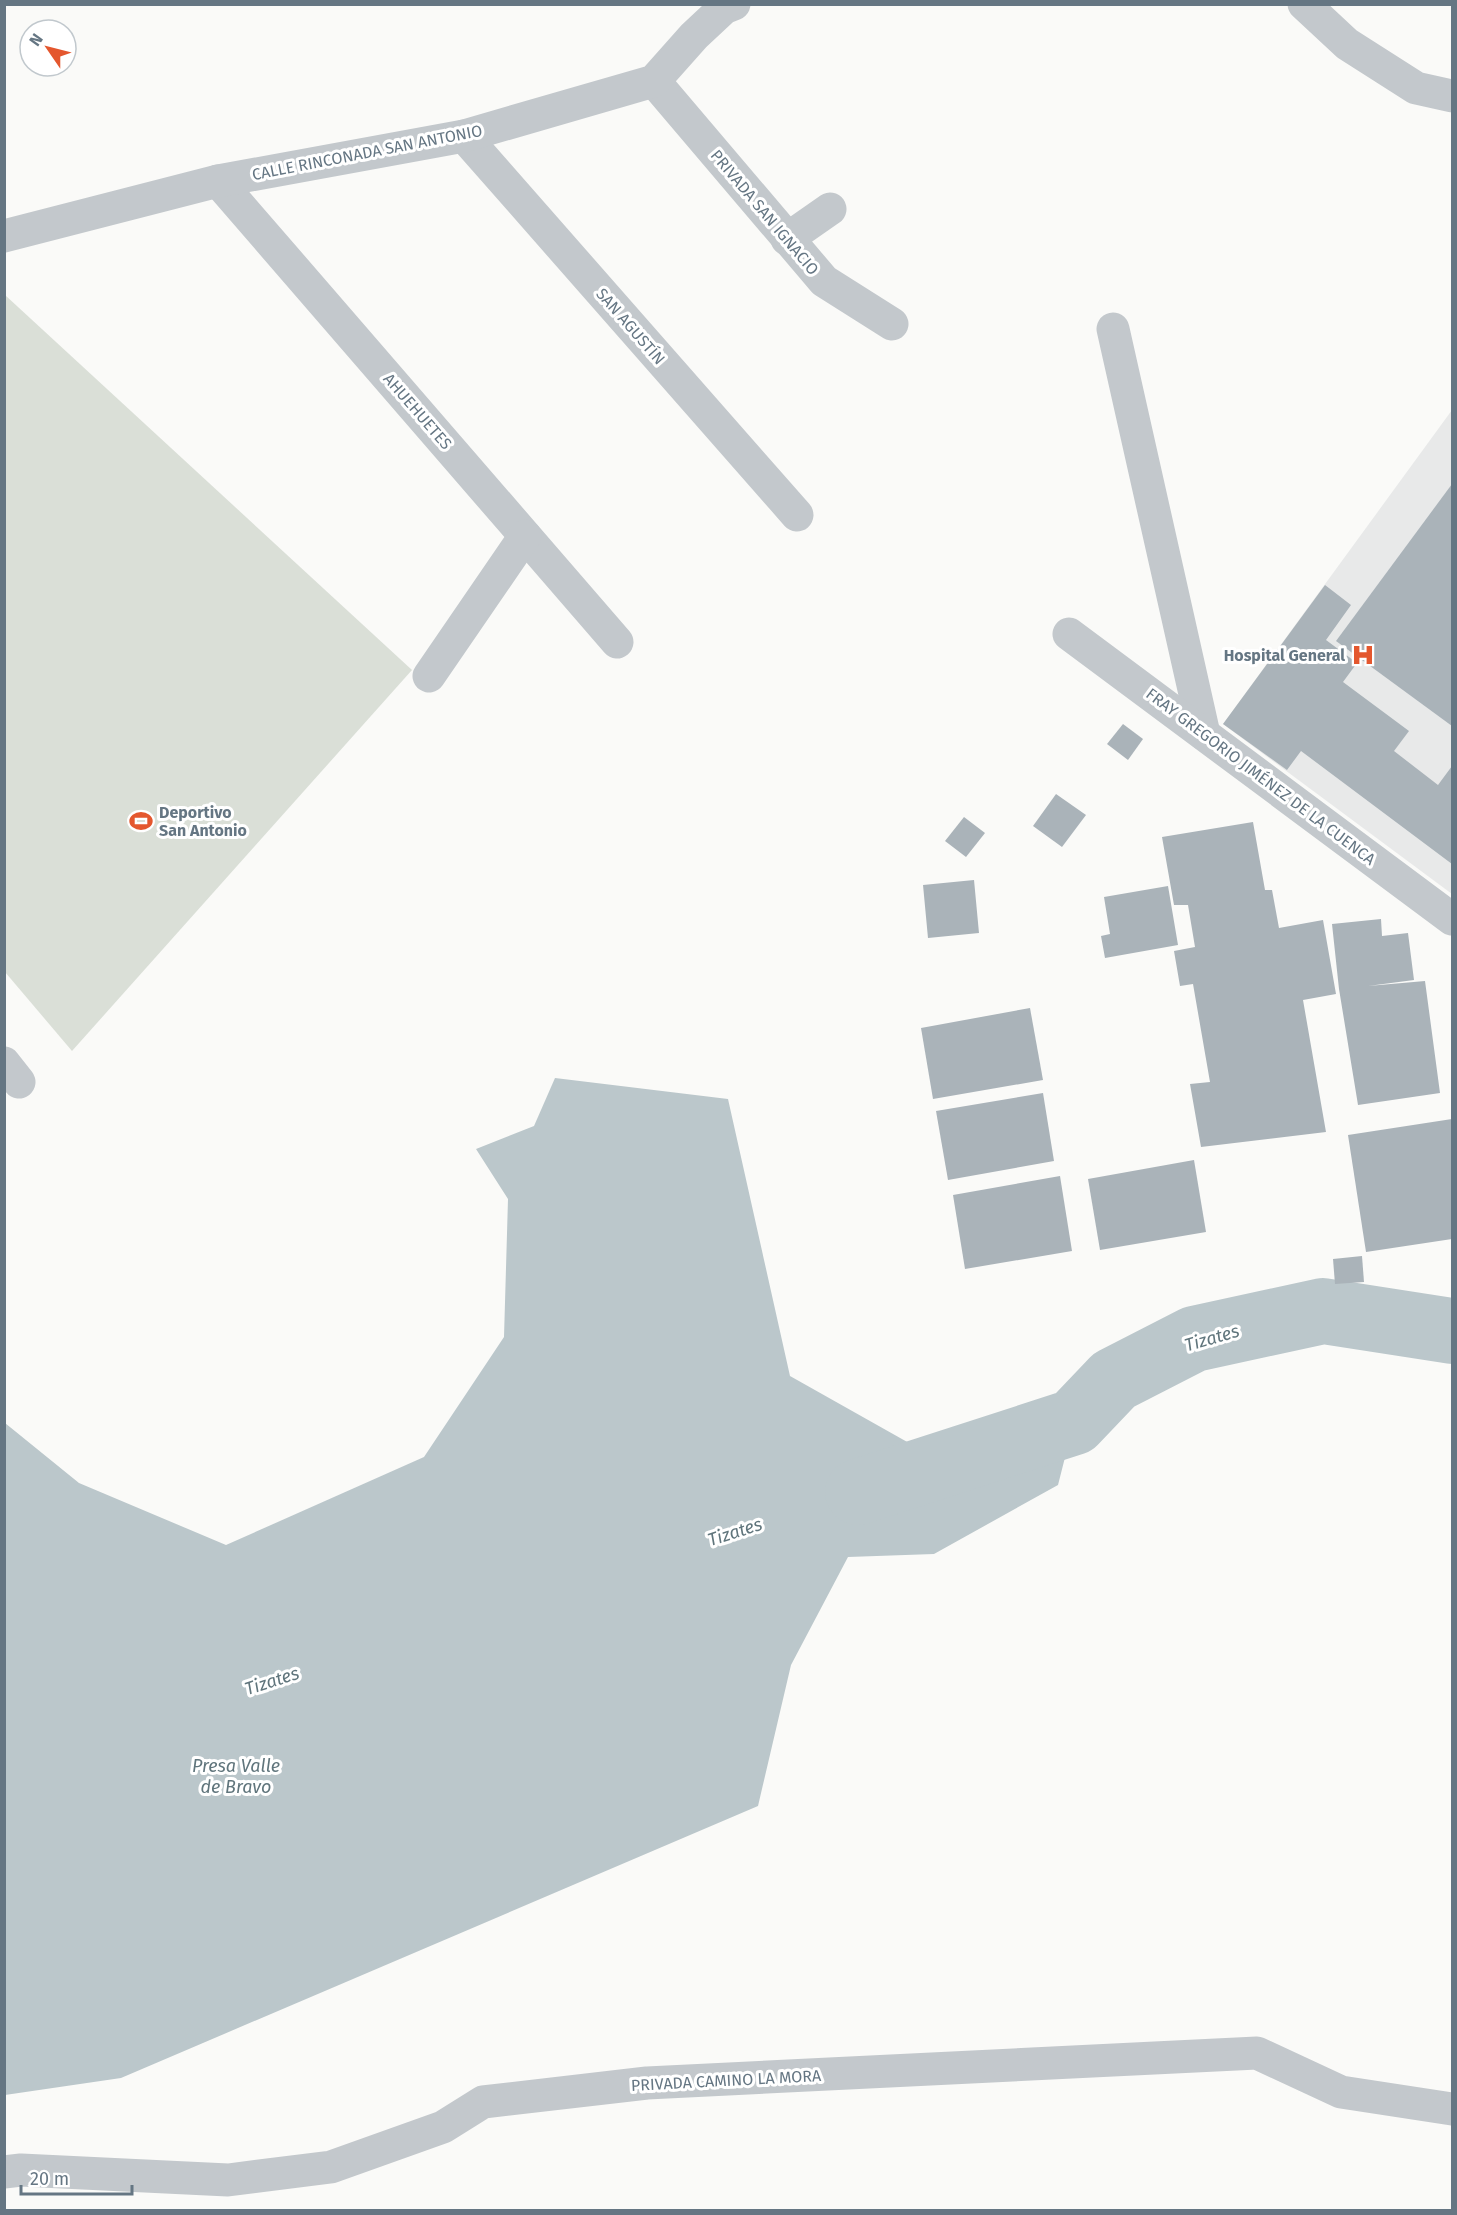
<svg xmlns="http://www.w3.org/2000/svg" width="1457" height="2215" font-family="'Fira Sans',sans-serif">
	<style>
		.built { fill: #e8e9e9 }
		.green { fill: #dadfd7 }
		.water { fill: #bbc7cb }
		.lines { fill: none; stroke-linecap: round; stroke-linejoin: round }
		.river { stroke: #bbc7cb; stroke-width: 66 }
		.building { fill: #aab3b9 }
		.street { stroke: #c3c8cc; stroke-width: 33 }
		.labels { text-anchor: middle; stroke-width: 6; stroke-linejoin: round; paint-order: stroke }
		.street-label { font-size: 16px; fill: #657683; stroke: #fff }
		.poi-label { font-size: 16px; font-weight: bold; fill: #657683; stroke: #fff; text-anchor: end }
		.water-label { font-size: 18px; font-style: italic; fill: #60757c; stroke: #fff }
	</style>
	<rect width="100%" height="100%" fill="#fafaf8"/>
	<!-- built -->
	<path class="built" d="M1452,410V894L1223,724Z"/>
	<!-- green -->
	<path class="green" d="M5,295L412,670L72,1051L5,972Z"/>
	<!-- water -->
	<path class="water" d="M555,1078L728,1099L790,1376L957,1470L1074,1422L1058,1485L934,1554L848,1557L791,1665L758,1806L121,2078L5,2095V1423L79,1483L226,1545L424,1457L504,1337L508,1199L476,1149L534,1126Z"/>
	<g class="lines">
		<!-- river -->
		<path class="river" d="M858,1492L1074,1422L1114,1380L1194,1339L1323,1311L1452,1331"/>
	</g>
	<!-- building -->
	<g class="building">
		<path d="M1452,484V726L1336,641Z"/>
		<path d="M1325,585L1351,605L1326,640L1357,663L1343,682L1409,731L1394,751L1438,785L1452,766V864L1301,751L1287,770L1223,724Z"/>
		<path d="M1123,724L1143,739L1128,760L1107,744Z"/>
		<path d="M1056,794L1086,815L1062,847L1033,826Z"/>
		<path d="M964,817L985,833L966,857L945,841Z"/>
		<path d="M1253,822L1265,890H1272L1279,928L1323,920L1336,994L1303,1000L1326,1132L1201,1147L1190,1084L1210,1082L1193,984L1180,986L1174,951L1195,947L1188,905H1174L1162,837Z"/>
		<path d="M974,880L979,933L928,938L923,885Z"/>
		<path d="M1168,886L1178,945L1105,958L1101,936L1110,934L1104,897Z"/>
		<path d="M1381,919L1382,936L1408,933L1414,980L1368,986L1425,981L1440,1093L1358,1105L1339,989L1332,924Z"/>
		<path d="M1030,1008L1043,1080L933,1099L921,1028Z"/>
		<path d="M1043,1093L1054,1161L948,1180L936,1111Z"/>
		<path d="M1452,1119V1239L1366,1252L1348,1135Z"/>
		<path d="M1194,1160L1206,1232L1100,1250L1088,1179Z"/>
		<path d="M1060,1176L1072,1251L965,1269L953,1195Z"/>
		<path d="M1362,1256L1364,1282L1335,1284L1333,1259Z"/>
	</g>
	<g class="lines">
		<!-- street -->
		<g class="street">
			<path d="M1304,4L1347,44L1416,88L1452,96"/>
			<path d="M654,81L824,281L892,324"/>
			<path d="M464,136L797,515"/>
			<path d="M218,181L617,642"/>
			<path d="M4,236L218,181L464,136L654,81L694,36L724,8L734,4"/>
			<path d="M787,239L830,209"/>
			<path d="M1113,329L1204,734"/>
			<path d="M1069,634L1452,919"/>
			<path d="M429,676L525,536"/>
			<path d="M4,1063L19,1082"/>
			<path d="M4,2172L21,2170L228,2180L331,2167L443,2127L483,2102L647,2083L1257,2053L1341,2092L1452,2109"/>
		</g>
	</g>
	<!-- icons -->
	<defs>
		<g id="hospital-bare" transform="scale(1.8)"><path d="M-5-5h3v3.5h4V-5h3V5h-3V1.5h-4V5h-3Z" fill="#e4572e" stroke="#fff" stroke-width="2.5" paint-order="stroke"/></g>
		<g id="stadium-bare" transform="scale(1.8)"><path d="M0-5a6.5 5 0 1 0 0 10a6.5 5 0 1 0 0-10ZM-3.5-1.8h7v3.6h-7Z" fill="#e4572e" stroke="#fff" stroke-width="2.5" paint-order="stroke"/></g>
	</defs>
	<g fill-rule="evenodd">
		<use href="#hospital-bare" x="1363" y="655"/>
		<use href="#stadium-bare" x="141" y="821"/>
	</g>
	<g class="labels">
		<!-- street labels -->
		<g class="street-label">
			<text transform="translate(367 152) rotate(-11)" y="6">CALLE RINCONADA SAN ANTONIO</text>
			<text transform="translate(765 212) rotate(50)" y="6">PRIVADA SAN IGNACIO</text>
			<text transform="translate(631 326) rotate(49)" y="6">SAN AGUSTÍN</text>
			<text transform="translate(418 411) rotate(49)" y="6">AHUEHUETES</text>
			<text transform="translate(1261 776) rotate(37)" y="6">FRAY GREGORIO JIMÉNEZ DE LA CUENCA</text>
			<text transform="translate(726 2080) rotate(-3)" y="6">PRIVADA CAMINO LA MORA</text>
		</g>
		<!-- poi labels -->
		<g class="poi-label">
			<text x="1345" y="661">Hospital General</text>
			<text x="159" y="818" text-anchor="start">Deportivo<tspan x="159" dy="18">San Antonio</tspan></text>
		</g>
		<!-- water labels -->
		<g class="water-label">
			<text transform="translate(1212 1338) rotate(-16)" y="6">Tizates</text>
			<text transform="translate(735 1532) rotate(-18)" y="6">Tizates</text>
			<text transform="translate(272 1681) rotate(-18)" y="6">Tizates</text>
			<text x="236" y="1772">Presa Valle<tspan x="236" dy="21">de Bravo</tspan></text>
		</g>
	</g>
	<!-- border -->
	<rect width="1457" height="2215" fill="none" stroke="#657683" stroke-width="12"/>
	<!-- north arrow -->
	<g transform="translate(48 48) rotate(305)"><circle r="28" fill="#ffffff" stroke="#c1c8cd" stroke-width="1.5"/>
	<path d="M0-4.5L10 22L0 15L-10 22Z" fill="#e4572e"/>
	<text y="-9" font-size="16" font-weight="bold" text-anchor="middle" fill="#657683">N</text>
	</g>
	<!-- scale -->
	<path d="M21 2185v9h111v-9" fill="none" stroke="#657683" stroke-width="3"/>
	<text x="30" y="2185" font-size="18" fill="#657683" stroke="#ffffff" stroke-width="4.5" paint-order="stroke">20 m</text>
</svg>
